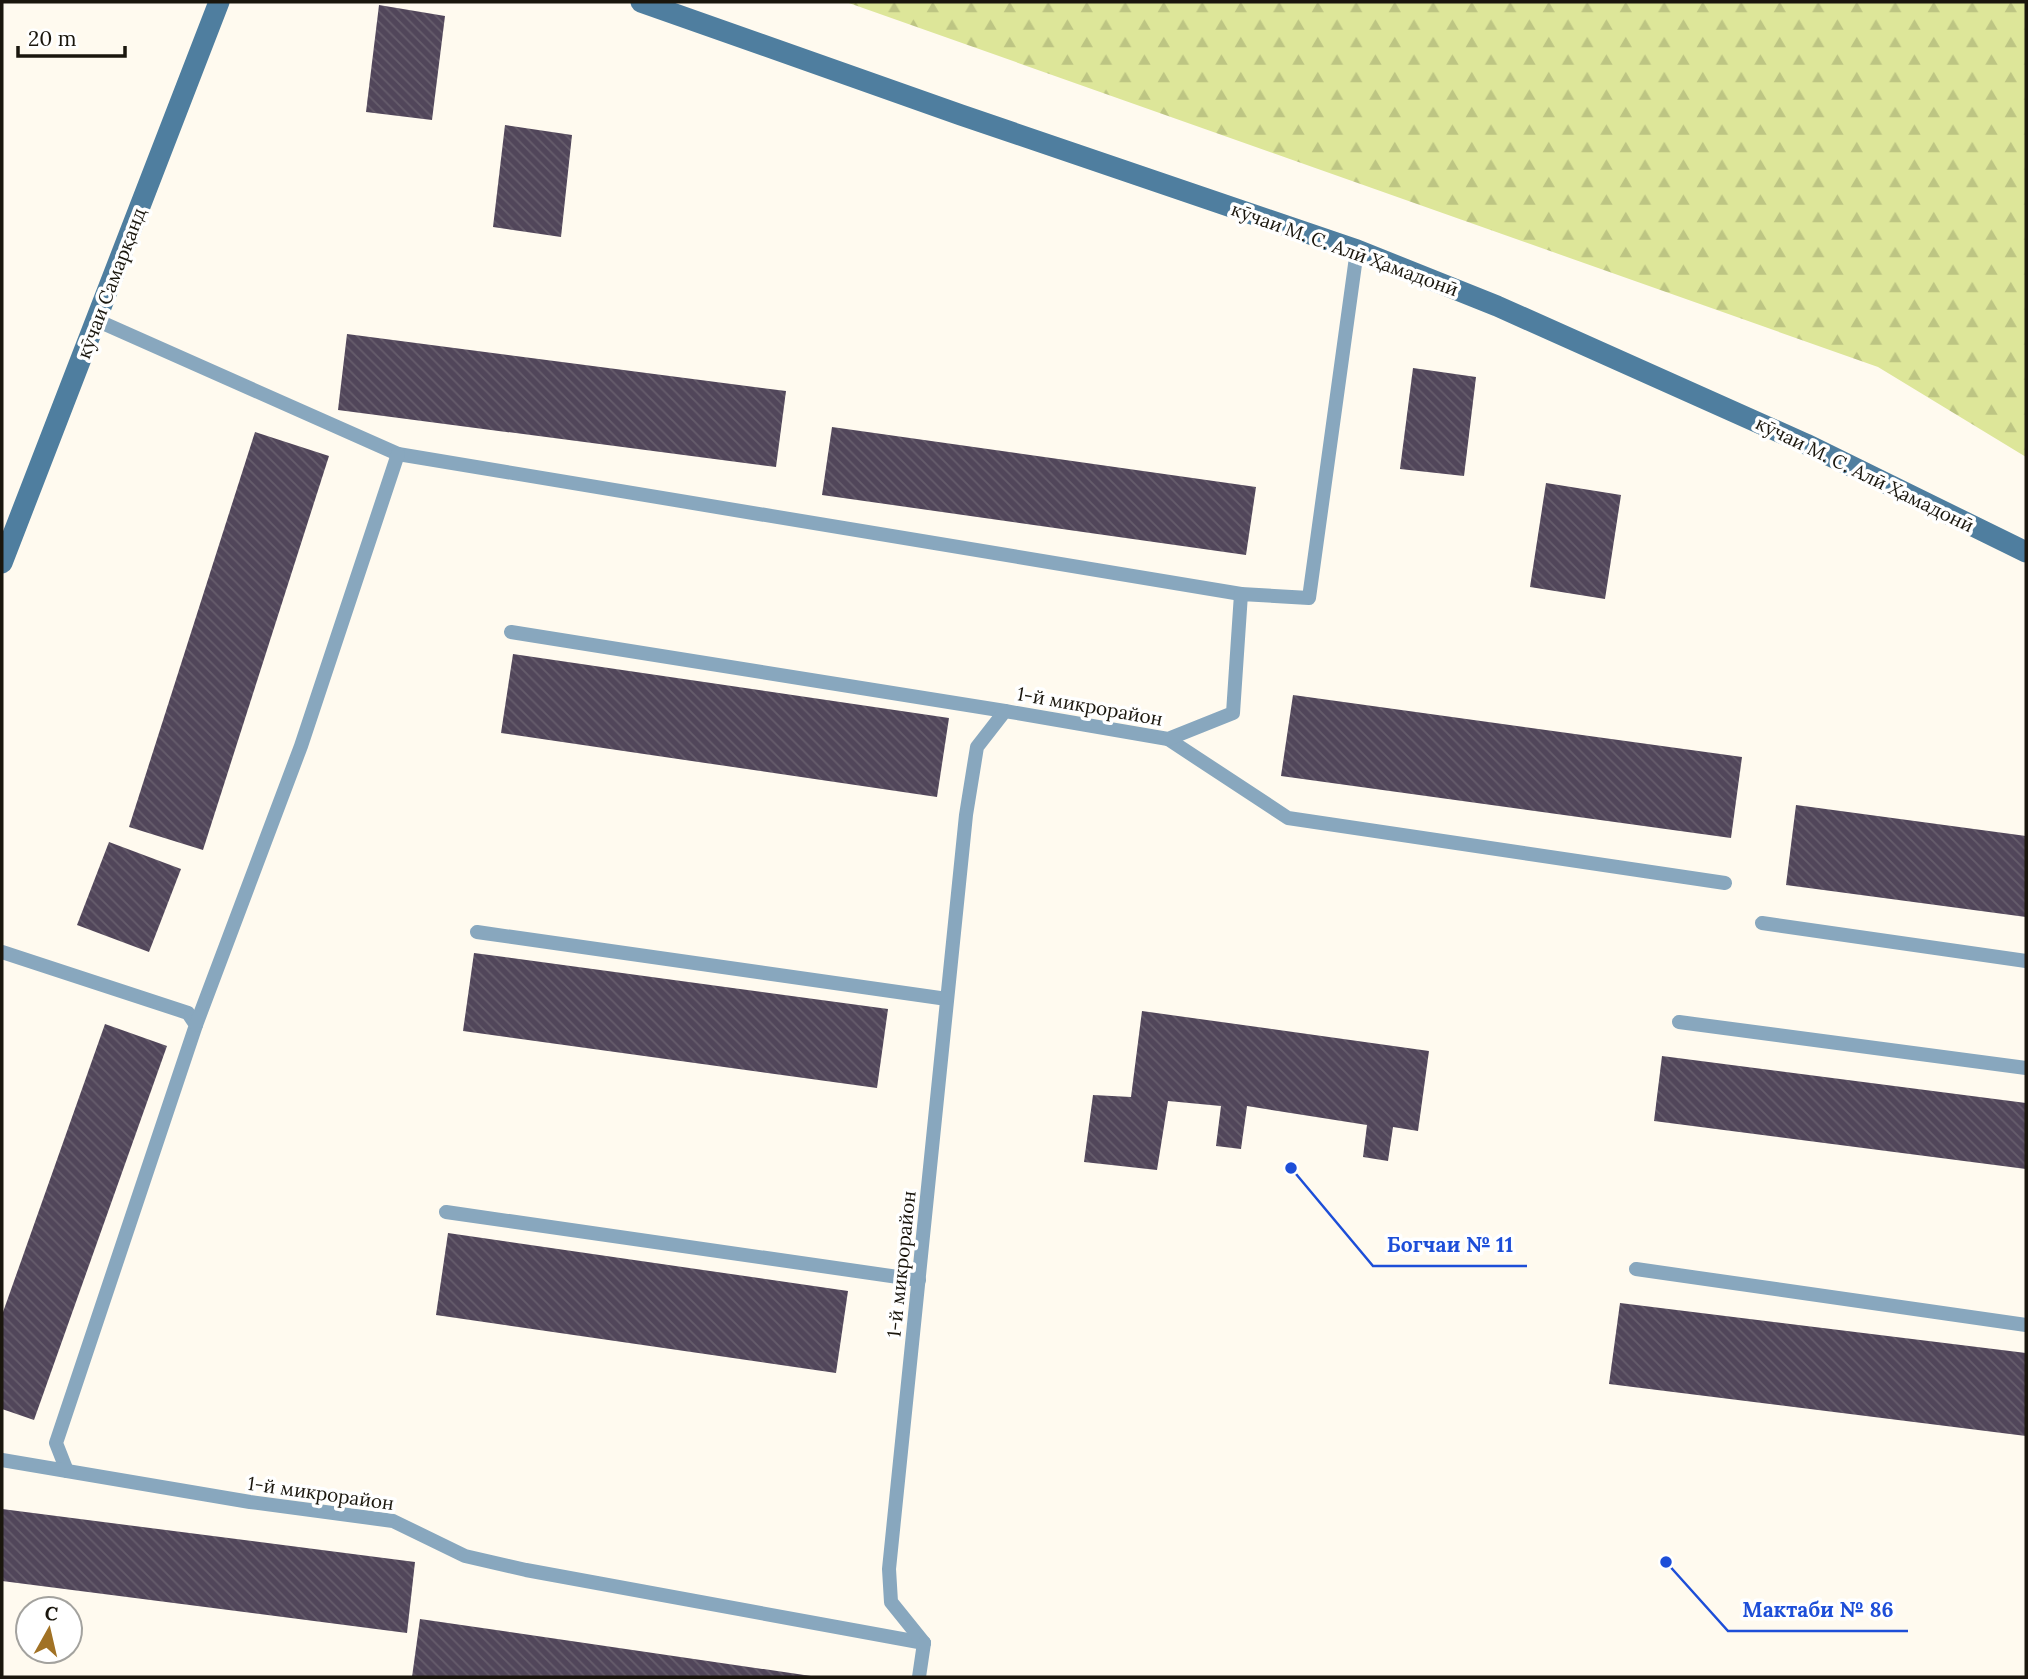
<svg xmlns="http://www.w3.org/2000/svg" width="2028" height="1679" font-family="Lora,serif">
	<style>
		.forest { fill: url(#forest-firs) }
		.building { fill: url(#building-back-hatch) }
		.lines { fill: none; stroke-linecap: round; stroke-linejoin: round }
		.lane { stroke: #88a7be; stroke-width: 14 }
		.secondary { stroke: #4f7e9f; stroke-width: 21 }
		.labels { text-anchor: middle; stroke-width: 7; stroke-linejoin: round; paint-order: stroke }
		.street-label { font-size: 19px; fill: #1a160d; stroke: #fff }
		.leader { fill: none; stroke: #1d4ed8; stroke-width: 2.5 }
		.callout-dot { fill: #1d4ed8; stroke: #fff; stroke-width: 2.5 }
		.callout-label { font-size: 21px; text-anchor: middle; font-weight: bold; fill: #1d4ed8; stroke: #fff; stroke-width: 7; stroke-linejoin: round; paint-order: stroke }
	</style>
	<defs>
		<pattern id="forest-firs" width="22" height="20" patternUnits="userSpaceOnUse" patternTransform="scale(1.75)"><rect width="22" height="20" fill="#dde699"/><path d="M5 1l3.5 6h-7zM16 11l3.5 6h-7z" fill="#bdc583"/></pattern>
		<pattern id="building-back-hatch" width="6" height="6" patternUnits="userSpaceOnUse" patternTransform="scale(1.75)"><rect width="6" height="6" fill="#51465a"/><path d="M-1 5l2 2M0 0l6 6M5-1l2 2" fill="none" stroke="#665d6c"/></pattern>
	</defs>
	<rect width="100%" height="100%" fill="#fffaef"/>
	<!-- forest -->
	<path class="forest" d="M846,2H2026V457L1878,367Z"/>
	<!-- building -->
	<g class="building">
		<path d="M379,5L445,16L432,120L366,112Z"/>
		<path d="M505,125L572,135L561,237L493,227Z"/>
		<path d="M347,334L786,391L776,467L338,410Z"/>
		<path d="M1413,368L1476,377L1464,476L1400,469Z"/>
		<path d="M832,427L1256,487L1246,555L822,495Z"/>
		<path d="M255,432L329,456L203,850L129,827Z"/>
		<path d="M1546,483L1621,495L1605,599L1530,587Z"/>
		<path d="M513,654L949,718L937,797L501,733Z"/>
		<path d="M1293,695L1742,757L1731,838L1281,776Z"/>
		<path d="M1796,805L2026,836V917L1786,885Z"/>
		<path d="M109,842L181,869L149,952L77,925Z"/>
		<path d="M474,953L888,1009L877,1088L463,1031Z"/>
		<path d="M1142,1011L1429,1051L1418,1131L1393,1127L1388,1161L1363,1157L1367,1125L1247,1106L1241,1149L1216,1146L1221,1106L1168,1101L1157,1170L1084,1162L1093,1095L1131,1097Z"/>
		<path d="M105,1024L167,1046L34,1420L2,1409V1315Z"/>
		<path d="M1662,1056L2026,1103V1169L1654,1121Z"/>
		<path d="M448,1233L848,1291L836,1373L436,1315Z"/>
		<path d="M1620,1303L2026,1353V1436L1609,1384Z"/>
		<path d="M2,1509L415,1562L407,1633L2,1581Z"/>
		<path d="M420,1619L811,1676V1677H412Z"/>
	</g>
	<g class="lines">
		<!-- lane -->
		<g class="lane">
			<path d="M96,320L398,454L1241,594"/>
			<path d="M511,632L1005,711"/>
			<path d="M1168,739L1288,818L1725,883"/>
			<path d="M1762,923L2026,961"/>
			<path d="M477,932L947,999"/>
			<path d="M2,952L188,1013L196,1025L56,1443L67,1471"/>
			<path d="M1679,1022L2026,1068"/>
			<path d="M196,1025L301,746L398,454"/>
			<path d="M446,1212L919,1280"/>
			<path d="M1636,1269L2026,1325"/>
			<path d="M2,1460L250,1502L393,1521L465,1556L526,1570L924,1643"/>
			<path d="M924,1643L891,1602L889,1569L966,815L977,747L1005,711L1168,739L1233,713L1241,594L1309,598L1357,250"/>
			<path d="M919,1677L924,1643"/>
		</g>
		<!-- secondary -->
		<g class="secondary">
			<path d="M641,2L961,115L1357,250L1497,306L1806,444L2026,552"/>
			<path d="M2,563L219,2"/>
		</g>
	</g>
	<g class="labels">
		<!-- street labels -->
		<g class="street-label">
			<text transform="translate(1345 249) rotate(20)" y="7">кӯчаи М. С. Алӣ Ҳамадонӣ</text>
			<text transform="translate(111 283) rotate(-69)" y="7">кӯчаи Самарқанд</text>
			<text transform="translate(1865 474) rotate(26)" y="7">кӯчаи М. С. Алӣ Ҳамадонӣ</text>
			<text transform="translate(1090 706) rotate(10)" y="7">1-й микрорайон</text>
			<text transform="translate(901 1264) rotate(-84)" y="7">1-й микрорайон</text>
			<text transform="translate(321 1493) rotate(8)" y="7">1-й микрорайон</text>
		</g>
	</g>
	<!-- callouts -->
	<path class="leader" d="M1291 1168L1373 1266H1527M1666 1562L1728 1631H1908"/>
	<g class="callout-dot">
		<circle cx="1291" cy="1168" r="7"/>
		<circle cx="1666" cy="1562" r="7"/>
	</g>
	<g class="callout-label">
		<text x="1450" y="1252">Богчаи № 11</text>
		<text x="1818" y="1617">Мактаби № 86</text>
	</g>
	<!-- border -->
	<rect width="2028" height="1679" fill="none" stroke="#1a160d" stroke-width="7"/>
	<!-- north arrow -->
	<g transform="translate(49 1630) rotate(8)"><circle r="33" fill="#ffffff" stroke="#a3a29e" stroke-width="2"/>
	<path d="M0-5L12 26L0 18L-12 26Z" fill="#a17225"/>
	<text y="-10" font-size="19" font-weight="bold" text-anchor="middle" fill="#1a160d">С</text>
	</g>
	<!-- scale -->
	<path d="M18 46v10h107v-10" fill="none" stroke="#1a160d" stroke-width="3.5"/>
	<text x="28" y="46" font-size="21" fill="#1a160d" stroke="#ffffff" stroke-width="5" paint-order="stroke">20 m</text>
</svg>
